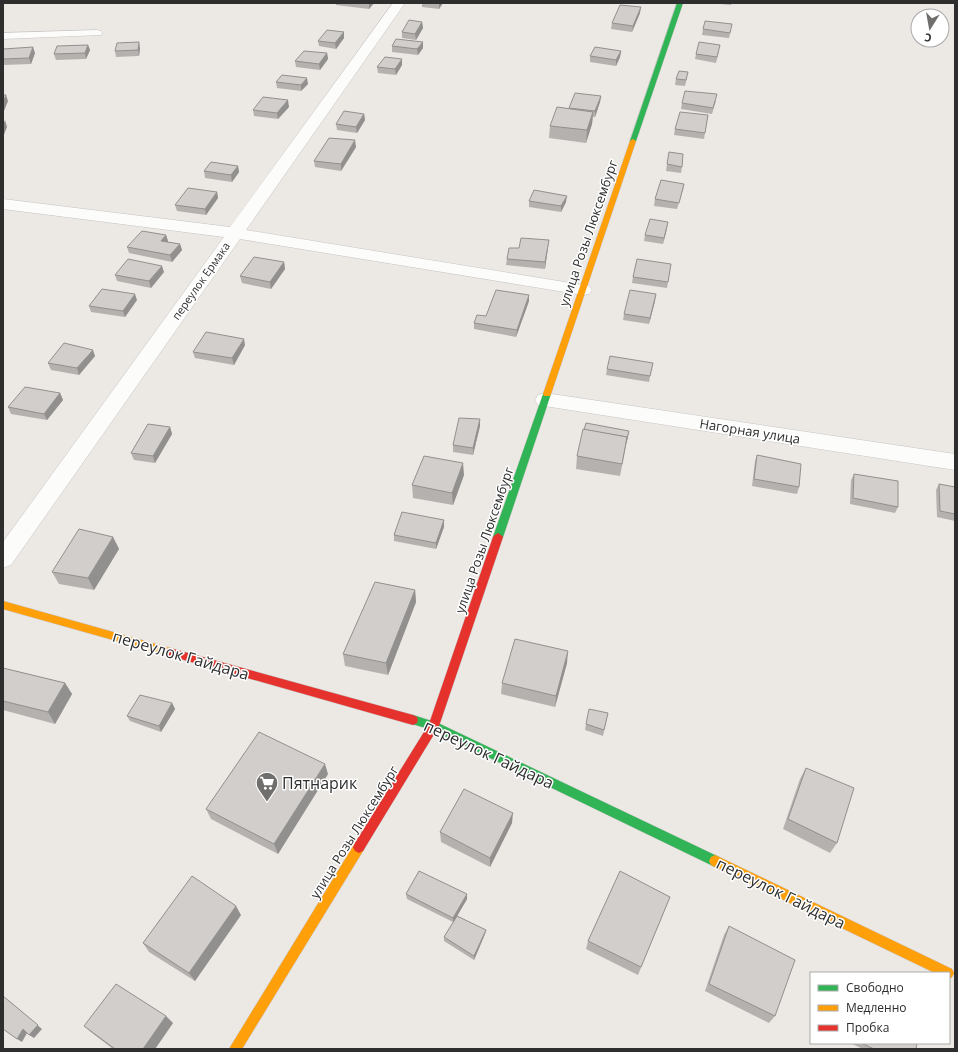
<svg xmlns="http://www.w3.org/2000/svg" width="958" height="1052" font-family="'Open Sans',sans-serif">
	<style>
		.lines { fill: none; stroke-linecap: round; stroke-linejoin: round }
		.lane-casing { stroke: #c5c4c5; stroke-width: 1 }
		.street-casing { stroke: #c5c4c5; stroke-width: 1 }
		.fast-casing { stroke: #c5c4c5; stroke-width: 1 }
		.slow-casing { stroke: #c5c4c5; stroke-width: 1 }
		.jam-casing { stroke: #c5c4c5; stroke-width: 1 }
		.lane { fill: #fcfcfb; fill-rule: evenodd }
		.street { fill: #fcfcfb; fill-rule: evenodd }
		.fast { fill: #30b455; fill-rule: evenodd }
		.slow { fill: #ff9f0a; fill-rule: evenodd }
		.jam { fill: #e5322d; fill-rule: evenodd }
		.wall { fill: #b4b1af }
		.shaded-wall { fill: #92908e }
		.building { fill: #d1cecb; stroke: #92908e }
		.labels { text-anchor: middle; stroke-width: 3; stroke-linejoin: round; paint-order: stroke }
		.far-street-label { font-size: 11px; fill: #2e2e2e; stroke: #fff }
		.street-label { font-size: 13px; fill: #2e2e2e; stroke: #fff }
		.near-street-label { font-size: 16px; fill: #2e2e2e; stroke: #fff }
		.near-poi-label { font-size: 16px; fill: #2e2e2e; stroke: #fff; text-anchor: start }
	</style>
	<rect width="100%" height="100%" fill="#ece8e4"/>
	<g class="lines">
		<!-- lane casing -->
		<g class="lane-casing">
			<path id="lane" d="M97,30L101,31L102,33L101,35L3,39V33Z"/>
		</g>
		<!-- street casing -->
		<g class="street-casing">
			<g id="street">
				<path d="M393,3H405L246,230L583,285L589,286L592,290L589,294L583,295L240,239L11,565L3,568V542L224,237L3,209V199L230,227Z"/>
				<path d="M545,393L955,454V470L538,405L535,400L538,395Z"/>
			</g>
		</g>
		<!-- fast casing -->
		<g class="fast-casing">
			<g id="fast">
				<path d="M677,3H683L636,141L631,142L630,141Z"/>
				<path d="M547,391L551,394L503,537L501,539H495L493,537L543,394Z"/>
				<path d="M413,715L438,723L719,857L721,861L719,865L715,867L711,865L432,730L409,723L408,720L409,717Z"/>
			</g>
		</g>
		<!-- slow casing -->
		<g class="slow-casing">
			<g id="slow">
				<path d="M633,139L636,141L551,394L550,396H544L543,394L630,141Z"/>
				<path d="M3,601L170,648L174,649L175,652L174,655L170,656L3,609Z"/>
				<path d="M359,841L363,843L365,847L363,851L242,1049H229L355,843Z"/>
				<path d="M715,855L952,969L954,973L952,977L949,979V973H935L711,865L709,861L711,857Z"/>
			</g>
		</g>
		<!-- jam casing -->
		<g class="jam-casing">
			<g id="jam">
				<path d="M498,533L501,535L503,537L439,726L363,851L359,853L355,851L353,847L355,843L429,724L493,537L495,535Z"/>
				<path d="M170,648L413,715L417,717L418,720L417,723L413,725L170,656L166,655L165,652L166,649Z"/>
			</g>
		</g>
		<!-- lane -->
		<use href="#lane" class="lane"/>
		<!-- street -->
		<use href="#street" class="street"/>
		<!-- fast -->
		<use href="#fast" class="fast"/>
		<!-- slow -->
		<use href="#slow" class="slow"/>
		<!-- jam -->
		<use href="#jam" class="jam"/>
	</g>
	<!-- wall -->
	<g class="wall">
		<path d="M336,3H374L369,9L336,5Z"/>
		<path d="M422,3H443L439,9L422,7Z"/>
		<path d="M710,3H732L731,5Z"/>
		<path d="M640,13L632,32L611,29L612,23Z"/>
		<path d="M422,22L423,28L416,40L402,38V32Z"/>
		<path d="M703,29L731,30L729,38L702,35Z"/>
		<path d="M344,32V38L336,49L319,46L318,41Z"/>
		<path d="M88,45L90,50L86,59L56,60L54,54Z"/>
		<path d="M392,46L423,48L418,55L392,52Z"/>
		<path d="M140,48L139,56L116,57L115,51Z"/>
		<path d="M3,49L35,53L31,64L3,65Z"/>
		<path d="M621,51L620,57L616,66L590,62V56Z"/>
		<path d="M719,51L716,63L695,59L696,54Z"/>
		<path d="M327,53L328,59L320,70L296,67L295,61Z"/>
		<path d="M402,59V65L396,75L378,73L377,67Z"/>
		<path d="M687,78L685,86L675,85L676,79Z"/>
		<path d="M276,82L308,84L301,91L277,88Z"/>
		<path d="M601,96L600,102L595,117H593L592,124L586,143L549,138L550,126L569,109Z"/>
		<path d="M716,101L712,114L681,109L682,103Z"/>
		<path d="M289,107L278,119L254,116L253,110Z"/>
		<path d="M364,114L365,120L357,133L337,130L336,124Z"/>
		<path d="M708,115L704,139L674,135L675,129Z"/>
		<path d="M356,147L341,171L315,167L314,161Z"/>
		<path d="M667,164L682,167L681,173L666,171Z"/>
		<path d="M238,166L239,172L232,182L205,178L204,171Z"/>
		<path d="M684,184L683,190L677,209L654,206L655,199Z"/>
		<path d="M217,192L218,198L206,215L177,211L175,205Z"/>
		<path d="M529,201L566,202L561,212L529,207Z"/>
		<path d="M667,228L663,244L644,241L645,235Z"/>
		<path d="M166,235L168,241V242L180,244L182,250L172,262L129,253L127,247Z"/>
		<path d="M548,247L545,269L506,265L507,259L519,248Z"/>
		<path d="M284,262L285,269L271,289L242,283L240,276Z"/>
		<path d="M671,264L667,288L632,283L633,277Z"/>
		<path d="M164,272L151,288L117,281L115,275Z"/>
		<path d="M137,300L125,317L91,312L89,306Z"/>
		<path d="M529,301L516,337L474,329V323L486,316Z"/>
		<path d="M655,301L649,324L623,320L624,314Z"/>
		<path d="M245,345L234,365L195,358L193,352Z"/>
		<path d="M95,356L79,375L51,370L48,363Z"/>
		<path d="M653,363L649,382L606,375L607,369Z"/>
		<path d="M60,393L63,400L47,420L11,414L8,407Z"/>
		<path d="M480,419V426L473,455L453,452V445Z"/>
		<path d="M170,427L172,434L155,463L134,460L131,453Z"/>
		<path d="M629,431L620,476L576,469L577,456Z"/>
		<path d="M757,455L799,487L797,494L752,486L755,461Z"/>
		<path d="M854,474L898,507L895,513L850,504L851,480Z"/>
		<path d="M464,475L453,505L413,498L412,485Z"/>
		<path d="M939,484L955,487V521L937,517L936,490Z"/>
		<path d="M444,520V527L436,549L394,541V535Z"/>
		<path d="M113,537L119,549L94,590L59,584L52,572Z"/>
		<path d="M415,590L416,602L388,675L345,666L343,654Z"/>
		<path d="M567,663L555,707L501,694L502,683Z"/>
		<path d="M3,668L65,683L72,694L55,724L3,710Z"/>
		<path d="M172,703L175,709L161,732L130,721L127,716Z"/>
		<path d="M608,713L603,736L585,730L586,724Z"/>
		<path d="M806,768L837,843L830,853L783,829L800,779Z"/>
		<path d="M328,774L278,854L211,819L206,809Z"/>
		<path d="M512,823L490,867L441,842L440,832Z"/>
		<path d="M406,894L467,899L457,916L486,930L485,934L474,960L444,941V937L453,922L407,899Z"/>
		<path d="M670,897L638,975L586,949L588,941Z"/>
		<path d="M241,915L195,981L149,952L143,943Z"/>
		<path d="M729,926L775,1016L769,1023L705,991L724,935Z"/>
		<path d="M173,1023L155,1049H113L92,1033L84,1026Z"/>
		<path d="M850,1043H917L916,1049H863Z"/>
	</g>
	<!-- shaded-wall -->
	<g class="shaded-wall">
		<path d="M369,3H374L369,9Z"/>
		<path d="M439,3H443L439,9Z"/>
		<path d="M641,7L640,13L632,32L633,26Z"/>
		<path d="M422,22L423,28L416,40L415,34Z"/>
		<path d="M344,32V38L336,49L335,43Z"/>
		<path d="M139,42L140,48L139,56L138,50Z"/>
		<path d="M423,42V48L418,55L417,49Z"/>
		<path d="M88,45L90,50L86,59L85,53Z"/>
		<path d="M33,47L35,53L31,64L29,58Z"/>
		<path d="M621,51L620,57L616,66V60Z"/>
		<path d="M327,53L328,59L320,70L319,64Z"/>
		<path d="M402,59V65L396,75L395,69Z"/>
		<path d="M307,78L308,84L301,91V85Z"/>
		<path d="M6,95L8,101L4,111L3,109V102Z"/>
		<path d="M601,96L600,102L595,117V111Z"/>
		<path d="M288,100L289,107L278,119L277,113Z"/>
		<path d="M593,112L592,124L586,143L587,130Z"/>
		<path d="M364,114L365,120L357,133L356,127Z"/>
		<path d="M5,120L7,127L3,137V125Z"/>
		<path d="M355,140L356,147L341,171V164Z"/>
		<path d="M238,166L239,172L232,182L231,175Z"/>
		<path d="M217,192L218,198L206,215L205,209Z"/>
		<path d="M567,196L566,202L561,212V206Z"/>
		<path d="M668,222L667,228L663,244L664,238Z"/>
		<path d="M166,235L168,241L163,247L161,241Z"/>
		<path d="M549,240L548,247L545,269V262Z"/>
		<path d="M180,244L182,250L172,262L170,255Z"/>
		<path d="M284,262L285,269L271,289L270,282Z"/>
		<path d="M162,266L164,272L151,288L149,281Z"/>
		<path d="M135,294L137,300L125,317L123,311Z"/>
		<path d="M656,294L655,301L649,324L650,318Z"/>
		<path d="M529,295V301L516,337L517,330Z"/>
		<path d="M244,339L245,345L234,365L232,358Z"/>
		<path d="M93,350L95,356L79,375L77,368Z"/>
		<path d="M60,393L63,400L47,420L44,414Z"/>
		<path d="M480,419V426L473,455V448Z"/>
		<path d="M170,427L172,434L155,463L153,456Z"/>
		<path d="M463,463L464,475L453,505L452,493Z"/>
		<path d="M444,520V527L436,549V543Z"/>
		<path d="M113,537L119,549L94,590L88,578Z"/>
		<path d="M415,590L416,602L388,675L386,663Z"/>
		<path d="M568,651L567,663L555,707L556,696Z"/>
		<path d="M65,683L72,694L55,724L48,712Z"/>
		<path d="M172,703L175,709L161,732L159,726Z"/>
		<path d="M325,764L328,774L278,854L274,844Z"/>
		<path d="M513,813L512,823L490,867V858Z"/>
		<path d="M467,894V899L453,923V918Z"/>
		<path d="M236,906L241,915L195,981L189,973Z"/>
		<path d="M486,930L485,934L474,960V956Z"/>
		<path d="M8,1000L42,1029L34,1038L29,1035Z"/>
		<path d="M166,1016L173,1023L155,1049H143Z"/>
		<path d="M23,1029L27,1033L22,1042L17,1039Z"/>
	</g>
	<!-- building -->
	<g class="building">
		<path d="M620,5L641,7L633,26L612,23Z"/>
		<path d="M409,20L422,22L415,34L402,32Z"/>
		<path d="M705,21L732,24L730,33L703,29Z"/>
		<path d="M327,30L344,32L335,43L318,41Z"/>
		<path d="M396,39L423,42L417,49L392,46Z"/>
		<path d="M139,42L138,50L115,51L117,43Z"/>
		<path d="M699,42L720,45L717,57L696,54Z"/>
		<path d="M88,45L85,53L54,54L57,46Z"/>
		<path d="M33,47L29,58L3,59V49Z"/>
		<path d="M595,47L621,51L616,60L590,56Z"/>
		<path d="M304,51L327,53L319,64L295,61Z"/>
		<path d="M385,57L402,59L395,69L377,67Z"/>
		<path d="M679,71L688,72L686,80L676,79Z"/>
		<path d="M282,75L307,78L301,85L276,82Z"/>
		<path d="M685,91L717,94L713,108L682,103Z"/>
		<path d="M575,93L601,96L595,111L569,108Z"/>
		<path d="M3,95H6L3,102Z"/>
		<path d="M263,97L288,100L277,113L253,110Z"/>
		<path d="M557,107L593,112L587,130L550,126Z"/>
		<path d="M344,111L364,114L356,127L336,124Z"/>
		<path d="M680,112L708,115L705,133L675,129Z"/>
		<path d="M329,138L355,140L341,164L314,161Z"/>
		<path d="M669,152L683,154L682,167L667,164Z"/>
		<path d="M211,162L238,166L231,175L204,171Z"/>
		<path d="M661,180L684,184L679,203L655,199Z"/>
		<path d="M188,188L217,192L205,209L175,205Z"/>
		<path d="M534,190L567,196L561,206L529,201Z"/>
		<path d="M650,219L668,222L664,238L645,235Z"/>
		<path d="M142,231L166,235L161,241L180,244L170,255L127,247Z"/>
		<path d="M521,238L549,240L545,262L507,259L509,248H519Z"/>
		<path d="M254,257L284,262L270,282L240,276Z"/>
		<path d="M128,259L162,266L149,281L115,275Z"/>
		<path d="M637,259L671,264L668,282L633,277Z"/>
		<path d="M102,289L135,294L123,311L89,306Z"/>
		<path d="M496,290L529,295L517,330L474,323L477,315L486,316Z"/>
		<path d="M630,290L656,294L650,318L624,314Z"/>
		<path d="M206,332L244,339L232,358L193,352Z"/>
		<path d="M64,343L93,350L77,368L48,363Z"/>
		<path d="M610,356L653,363L650,376L607,369Z"/>
		<path d="M25,387L60,393L44,414L8,407Z"/>
		<path d="M459,418L480,419L473,448L453,445Z"/>
		<path d="M586,423L629,431L626,443L627,437L584,430Z"/>
		<path d="M148,424L170,427L153,456L131,453Z"/>
		<path d="M583,429L627,437L622,464L577,456Z"/>
		<path d="M757,455L801,464L799,487L754,479Z"/>
		<path d="M424,456L463,463L452,493L412,485Z"/>
		<path d="M854,474L898,481V507L853,498Z"/>
		<path d="M939,484L955,487V514L940,511Z"/>
		<path d="M402,512L444,520L436,543L394,535Z"/>
		<path d="M79,529L113,537L88,578L52,572Z"/>
		<path d="M375,582L415,590L386,663L343,654Z"/>
		<path d="M515,639L568,651L556,696L502,683Z"/>
		<path d="M3,668L65,683L48,712L3,701Z"/>
		<path d="M140,695L172,703L159,726L127,716Z"/>
		<path d="M589,709L608,713L604,730L586,724Z"/>
		<path d="M259,732L325,764L274,844L206,809Z"/>
		<path d="M806,768L854,788L837,843L788,819Z"/>
		<path d="M464,789L513,813L490,858L440,832Z"/>
		<path d="M419,871L467,894L453,918L406,894Z"/>
		<path d="M620,871L670,897L641,967L588,941Z"/>
		<path d="M192,876L236,906L189,973L143,943Z"/>
		<path d="M457,916L486,930L474,956L444,937Z"/>
		<path d="M729,926L795,960L775,1016L709,984Z"/>
		<path d="M116,984L166,1016L143,1049H115L84,1026Z"/>
		<path d="M3,996L38,1025L29,1035L23,1029L17,1039L3,1029Z"/>
		<path d="M861,1043H917L916,1049H874Z"/>
	</g>
	<!-- icons -->
	<defs>
		<g id="supermarket-pin" transform="scale(1.15)"><path d="M0 17L-7.5 6A9.5 9.5 0 1 1 7.5 6Z" fill="#706f6e" stroke="#fff"/><path d="M-6-5.5h2.5l.6 2H6L4.5 2H-2.5L-4.4-4H-6ZM-1.5 3.2a1.3 1.3 0 1 0 .1 0ZM3 3.2a1.3 1.3 0 1 0 .1 0Z" fill="#fff"/></g>
	</defs>
	<g fill-rule="evenodd">
		<use href="#supermarket-pin" x="267" y="783"/>
	</g>
	<g class="labels">
		<!-- far-street labels -->
		<g class="far-street-label">
			<text transform="translate(201 281) rotate(-55)" y="4">переулок Ермака</text>
		</g>
		<!-- street labels -->
		<g class="street-label">
			<text transform="translate(588 233) rotate(-71)" y="5">улица Розы Люксембург</text>
			<text transform="translate(750 431) rotate(9)" y="5">Нагорная улица</text>
			<text transform="translate(484 540) rotate(-71)" y="5">улица Розы Люксембург</text>
			<text transform="translate(354 832) rotate(-58)" y="5">улица Розы Люксембург</text>
		</g>
		<!-- near-street labels -->
		<g class="near-street-label">
			<text transform="translate(181 655) rotate(16)" y="6">переулок Гайдара</text>
			<text transform="translate(489 754) rotate(25)" y="6">переулок Гайдара</text>
			<text transform="translate(781 893) rotate(26)" y="6">переулок Гайдара</text>
		</g>
		<!-- near-poi labels -->
		<g class="near-poi-label">
			<text x="282" y="789">Пятнарик</text>
		</g>
	</g>
	<!-- border -->
	<rect width="958" height="1052" fill="none" stroke="#2e2e2e" stroke-width="8"/>
	<!-- legend -->
	<rect x="810" y="972" width="140" height="72" fill="#ffffff" stroke="#ababab"/>
	<rect x="818" y="985" width="20" height="6" fill="#30b455" stroke="#ababab"/>
	<text x="846" y="992" font-size="12" fill="#2e2e2e">Свободно</text>
	<rect x="818" y="1005" width="20" height="6" fill="#ff9f0a" stroke="#ababab"/>
	<text x="846" y="1012" font-size="12" fill="#2e2e2e">Медленно</text>
	<rect x="818" y="1025" width="20" height="6" fill="#e5322d" stroke="#ababab"/>
	<text x="846" y="1032" font-size="12" fill="#2e2e2e">Пробка</text>
	<!-- north arrow -->
	<g transform="translate(930 28) rotate(191)"><circle r="19" fill="#ffffff" stroke="#ababab"/>
	<path d="M0-3L7 15L0 10L-7 15Z" fill="#706f6e"/>
	<text y="-6" font-size="11" font-weight="bold" text-anchor="middle" fill="#2e2e2e">С</text>
	</g>
</svg>
